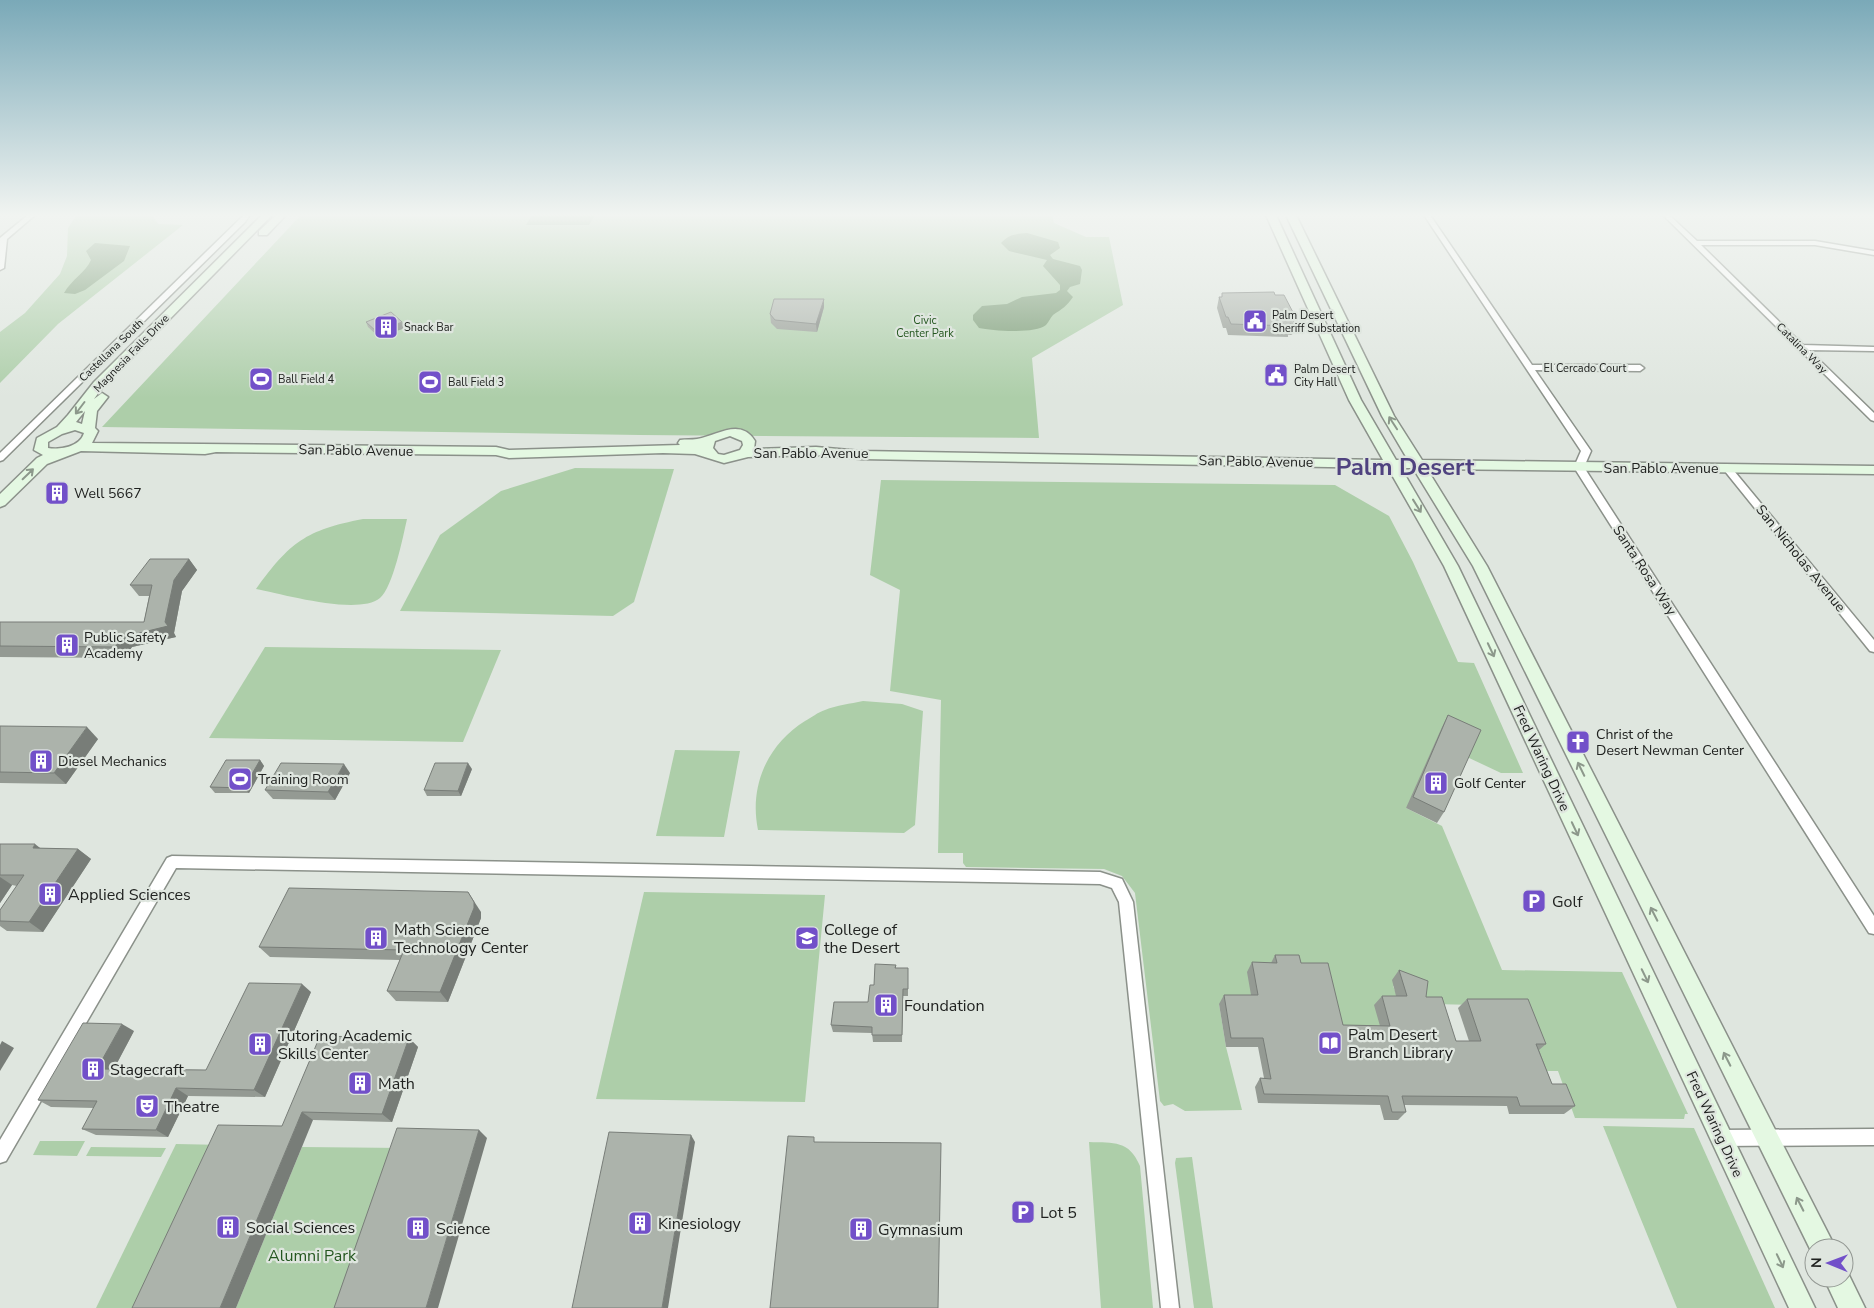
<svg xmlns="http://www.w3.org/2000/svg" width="1874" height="1308" font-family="'Nunito Sans',sans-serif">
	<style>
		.green { fill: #adcea9 }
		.water { fill: #759870 }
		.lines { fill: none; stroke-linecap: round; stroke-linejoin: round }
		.street-casing { stroke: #8b918a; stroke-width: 3 }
		.secondary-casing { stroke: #8b918a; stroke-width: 3 }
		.street { fill: #fff; fill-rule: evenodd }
		.secondary { fill: #e4f8e2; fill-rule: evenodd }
		.wall { fill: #949a93 }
		.shaded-wall { fill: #787d78 }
		.building { fill: #acb3ab; stroke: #787d78 }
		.oneway { stroke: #8c988b }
		.labels { text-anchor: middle; stroke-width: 4.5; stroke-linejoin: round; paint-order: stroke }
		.far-poi-label { font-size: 11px; fill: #202220; stroke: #dfe6df; text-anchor: start }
		.far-park-label { font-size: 11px; fill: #255720; stroke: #dfe6df }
		.far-street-label { font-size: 11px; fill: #202220; stroke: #dfe6df }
		.street-label { font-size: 14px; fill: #202220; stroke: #dfe6df }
		.poi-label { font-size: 14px; fill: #202220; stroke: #dfe6df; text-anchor: start }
		.near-poi-label { font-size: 16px; fill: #202220; stroke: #dfe6df; text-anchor: start }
		.near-park-label { font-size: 16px; fill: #255720; stroke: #dfe6df }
		.town-label { font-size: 24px; font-weight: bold; fill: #4f427f; stroke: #dfe6df }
	</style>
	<rect width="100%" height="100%" fill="#dfe6df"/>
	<!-- green -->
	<g class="green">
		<path d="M77,215H152L158,224L183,225L58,324L0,383V332L25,313L60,274L67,256L68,228Z"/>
		<path d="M301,215H1052L1054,223L1086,237H1109L1123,305L1032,358L1039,438L640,435L102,427Z"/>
		<path d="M575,468L674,469L634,602L613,616L400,611L440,535L501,491Z"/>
		<path d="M881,480L1335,485L1389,516L1413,562L1458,662L1474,663L1523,773H1501L1467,757L1406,808L1442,826L1502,970L1622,972L1688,1114H1685L1684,1119L1575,1118L1558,1071H1545L1520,1006L1432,1004L1393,986L1396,993L1404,999L1382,1035L1253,1005L1219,1004L1226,1047L1242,1110L1185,1111L1173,1104L1164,1106L1160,1101L1135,893L1122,876L1104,869L966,867L963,863V853H938L941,700L890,691L900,590L870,575Z"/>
		<path d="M363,519H407C403,537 393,587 380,598C358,616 283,594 256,589C290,542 306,530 363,519Z"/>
		<path d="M265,647L501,650L463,742L209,738Z"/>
		<path d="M863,701L902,704L923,711L915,825L904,833L758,830C749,786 767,745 805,721C811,718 818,712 825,710C837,705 850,704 863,701Z"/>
		<path d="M675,750L740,751L724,837L656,836Z"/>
		<path d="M644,892L825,895L805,1102L596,1099Z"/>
		<path d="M1603,1126L1694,1128L1775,1308H1677Z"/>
		<path d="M40,1141H85L77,1156L33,1155Z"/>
		<path d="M1089,1142C1114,1143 1129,1140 1140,1166L1153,1308H1101Z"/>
		<path d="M176,1144L225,1145L151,1308H96Z"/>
		<path d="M91,1147L166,1148L161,1157L86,1156Z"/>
		<path d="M302,1147L403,1148L348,1308H236Z"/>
		<path d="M1192,1157L1213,1308H1194L1175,1163L1176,1158Z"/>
	</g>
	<!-- water -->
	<g class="water">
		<path d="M532,215H595L589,225H526Z"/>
		<path d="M1027,233L1058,242L1060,248L1050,255L1053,259L1080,266L1082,270L1080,284L1070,287L1067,291L1073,297C1067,306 1062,309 1053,315C1050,318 1049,322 1046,325C1035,334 993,331 979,328L973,320V315L982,306L1007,304L1022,297L1056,293L1060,290V285L1043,266L1047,260L1009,251L1001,243C1009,234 1016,234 1027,233Z"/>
		<path d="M95,243L130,246L124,261L85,290L75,294L64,293C72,279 86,272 91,260L86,251Z"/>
	</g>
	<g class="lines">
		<!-- street casing -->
		<g class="street-casing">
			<g id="street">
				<path d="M28,215H35L7,239L4,268L0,270V238Z"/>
				<path d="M244,215H250L245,222L3,460L0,461V453Z"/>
				<path d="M1424,215H1430L1532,365H1640L1644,368L1640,371L1535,370L1591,451L1584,467L1587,472L1874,916V934L1869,933L1577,472L1574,467L1581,451Z"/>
				<path d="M1663,215H1669L1697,241H1815L1874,251V255L1815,245H1701L1803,345L1874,347V351L1809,350L1874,413V421L1871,420Z"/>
				<path d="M1727,465L1730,466L1874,640V652L1870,651L1724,470L1722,468Z"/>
				<path d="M172,856L1100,872L1122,879L1133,902L1179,1308H1161L1119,902L1112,888L1100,884L176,868L6,1161L0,1163V1140L167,858Z"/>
				<path d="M1874,1129V1145L1721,1146L1715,1144L1713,1138L1715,1132L1721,1130Z"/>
			</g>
		</g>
		<!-- secondary casing -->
		<g class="secondary-casing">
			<g id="secondary">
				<path d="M262,215H272L102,388L94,399L102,393L108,397L97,411L95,428L98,431L92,443L496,447L509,450L680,445L678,443L680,440C686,439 691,440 697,439C717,436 740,417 755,441L754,449L816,447L861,451L1383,460L1349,400L1266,215H1276L1361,400L1396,460H1408L1382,416L1286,215H1296L1394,416L1422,460L1874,466V474L1427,469L1487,566L1831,1239L1834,1248H1814V1257L1473,566L1413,468H1401L1458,566L1815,1308H1789L1444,566L1388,468L861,459L816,455L748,457L724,463L695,454L663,453L509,458L496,455L216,452L205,454L81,451L47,464L5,505L0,507V494L37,458L43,455L34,450L37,438L57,427L68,415L94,382ZM85,411L82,424L76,422ZM75,430L84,433C80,447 60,450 48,448V442L62,434ZM730,436L742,441L743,445L740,450L724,455L718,454L713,448L715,441Z"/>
				<path d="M276,215H286L267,235H259V231Z"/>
				<path d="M1844,1268L1846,1269L1865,1308H1838L1824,1278H1844Z"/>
			</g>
		</g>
		<!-- street -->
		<use href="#street" class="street"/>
		<!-- secondary -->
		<use href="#secondary" class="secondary"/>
	</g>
	<!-- wall -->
	<g class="wall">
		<path d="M1275,295L1297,320L1294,331H1293L1292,335H1288V337L1228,335L1226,328H1223L1217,308L1219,297Z"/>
		<path d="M824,307L817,332L777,329L771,323L770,314Z"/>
		<path d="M366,322H402L405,328L379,337L368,327Z"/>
		<path d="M189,559L197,570L182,591L174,633L176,637L132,647L124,658L0,657V622H144L149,596H139L130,585Z"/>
		<path d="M1448,715L1444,812L1437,823L1406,808L1442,727Z"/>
		<path d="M0,726L98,739L66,784L0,783Z"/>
		<path d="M260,760L264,766L249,793H215L210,787Z"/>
		<path d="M472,769L461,796H427L424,790Z"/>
		<path d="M350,773L335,800L273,799L265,790Z"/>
		<path d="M0,844L40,848L78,849L91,859L43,932L7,931L0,926V910L17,886L12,885L0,903Z"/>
		<path d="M481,912V918L448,1002L396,1001L387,991L400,960L270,957L259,947Z"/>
		<path d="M1275,955L1301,963L1343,1025L1380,1026L1374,1005L1382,996H1396L1392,980L1399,970L1426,997L1456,1041H1469L1458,1008L1467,999L1546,1044L1539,1050L1552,1084L1575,1106L1564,1114H1509L1507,1106L1404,1105L1406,1112L1398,1120H1384L1380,1105L1258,1103L1255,1087L1260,1078H1264L1258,1047H1226L1219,1004L1224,995H1251L1247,972L1252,962L1271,963Z"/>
		<path d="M896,965V968H908V996H903L902,1042H873L872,1033L833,1032L831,1025L868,1002L874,985Z"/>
		<path d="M311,992L265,1097L188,1096L168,1137L96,1135L82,1129L94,1108L51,1107L38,1100L134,1031L114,1069L206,1070Z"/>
		<path d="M409,1038L418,1047L392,1122L313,1120L282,1126Z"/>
	</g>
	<!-- shaded-wall -->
	<g class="shaded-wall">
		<path d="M824,299V307L817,332L816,324Z"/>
		<path d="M402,322L405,328L379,337L377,332Z"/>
		<path d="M189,559L197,570L182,591L174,633L176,637L132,647L124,658L115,647L123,637L165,622L174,580Z"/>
		<path d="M87,727L98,739L66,784L54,773Z"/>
		<path d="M260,760L264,766L249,793L244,788Z"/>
		<path d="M468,763L472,769L461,796L458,791Z"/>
		<path d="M344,764L350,773L335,800L328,792Z"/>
		<path d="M35,844L49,855L33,848Z"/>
		<path d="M78,849L91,859L43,932L29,922Z"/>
		<path d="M0,877L12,885L0,903Z"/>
		<path d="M468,892L481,912V918L448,1002L440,992Z"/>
		<path d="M302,984L311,992L265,1097L254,1090Z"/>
		<path d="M122,1024L134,1031L110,1076L97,1069Z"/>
		<path d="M409,1038L418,1047L392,1122L382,1114Z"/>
		<path d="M2,1041L14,1048L0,1071V1045Z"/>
		<path d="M176,1088L188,1096L168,1137L156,1130Z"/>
		<path d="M302,1112L313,1120L236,1308H220Z"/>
		<path d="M479,1130L487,1138L438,1308H426Z"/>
		<path d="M691,1135L695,1142L668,1308H662Z"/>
	</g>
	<!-- building -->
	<g class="building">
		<path d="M1274,292L1275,295H1284L1297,320H1293L1295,324H1290L1291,326L1231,324L1228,317H1226L1219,297H1222V293Z"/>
		<path d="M774,299H824L816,324L775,320L770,314Z"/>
		<path d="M391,312L402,322L377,332L366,322Z"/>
		<path d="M150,559H189L174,580L165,622L168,626L123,637L115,647L0,646V622H144L152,585H130Z"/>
		<path d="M1448,715L1481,730L1444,812L1413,797Z"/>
		<path d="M0,726L87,727L54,773L0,772Z"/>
		<path d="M226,760H260L244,788L210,787Z"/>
		<path d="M281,763L344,764L328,792L265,790Z"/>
		<path d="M435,763H468L458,791L424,790Z"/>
		<path d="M0,844H35L33,848L78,849L29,922L0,921V910L24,875H0Z"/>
		<path d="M289,888L468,892L474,902V908L440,992L387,991L404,950L259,947Z"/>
		<path d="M1275,955H1299L1301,963H1328L1343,1025L1390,1026L1382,996H1407L1399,970L1428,981L1426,997H1442L1456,1041H1481L1467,999H1528L1546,1044H1536L1552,1084H1566L1575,1106H1520L1517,1097L1402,1096L1406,1112H1392L1388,1096L1264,1094L1260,1078L1271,1079L1263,1038H1231L1224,995H1258L1252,962L1277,963Z"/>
		<path d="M875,964L896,965L895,968H908V989H903L902,1035H872V1027L831,1025L834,1002H868L870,985H874Z"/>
		<path d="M249,983L302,984L254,1090L176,1088L156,1130L82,1129L97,1101L38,1100L83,1023L122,1024L97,1069L206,1070Z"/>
		<path d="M320,1036L409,1038L382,1114L302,1112L220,1308H132L218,1125L282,1126Z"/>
		<path d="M397,1128L479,1130L426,1308H334Z"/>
		<path d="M609,1132L691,1135L662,1308H572Z"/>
		<path d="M788,1136L814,1137V1142L941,1143L938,1308H770Z"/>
	</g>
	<!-- one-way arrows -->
	<defs><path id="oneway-shaft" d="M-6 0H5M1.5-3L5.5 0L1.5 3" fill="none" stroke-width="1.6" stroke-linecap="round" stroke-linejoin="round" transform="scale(1.25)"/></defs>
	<g class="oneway">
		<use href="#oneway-shaft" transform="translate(80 408) rotate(127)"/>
		<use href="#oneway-shaft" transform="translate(1393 423) rotate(-123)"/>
		<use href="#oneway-shaft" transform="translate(28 474) rotate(-44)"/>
		<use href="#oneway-shaft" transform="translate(1417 506) rotate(58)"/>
		<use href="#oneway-shaft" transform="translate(1491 650) rotate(65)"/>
		<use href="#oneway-shaft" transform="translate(1581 769) rotate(-116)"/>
		<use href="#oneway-shaft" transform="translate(1575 829) rotate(65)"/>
		<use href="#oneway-shaft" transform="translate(1654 914) rotate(-117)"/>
		<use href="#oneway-shaft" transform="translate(1645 976) rotate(64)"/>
		<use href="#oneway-shaft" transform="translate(1727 1059) rotate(-117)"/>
		<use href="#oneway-shaft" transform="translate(1800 1204) rotate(-117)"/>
		<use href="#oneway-shaft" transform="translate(1780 1261) rotate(65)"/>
	</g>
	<!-- sky -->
	<linearGradient id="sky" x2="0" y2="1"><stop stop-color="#7aa9b8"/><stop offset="0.54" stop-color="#f1f4f1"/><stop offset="1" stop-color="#f1f4f1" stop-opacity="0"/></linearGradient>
	<rect width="1874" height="398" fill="url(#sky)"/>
	<!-- icons -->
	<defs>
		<g id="civic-square" transform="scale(1.25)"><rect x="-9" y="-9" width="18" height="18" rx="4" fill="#7250c9" stroke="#dfe6df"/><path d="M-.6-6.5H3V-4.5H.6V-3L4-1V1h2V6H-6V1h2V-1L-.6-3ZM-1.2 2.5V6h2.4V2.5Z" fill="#fff"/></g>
		<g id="building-square" transform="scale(1.25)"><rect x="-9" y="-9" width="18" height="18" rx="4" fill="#7250c9" stroke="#dfe6df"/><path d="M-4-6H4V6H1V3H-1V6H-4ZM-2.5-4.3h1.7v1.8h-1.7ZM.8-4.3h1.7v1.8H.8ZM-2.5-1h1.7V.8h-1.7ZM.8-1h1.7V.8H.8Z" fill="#fff"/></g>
		<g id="stadium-square" transform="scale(1.25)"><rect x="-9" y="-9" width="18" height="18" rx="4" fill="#7250c9" stroke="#dfe6df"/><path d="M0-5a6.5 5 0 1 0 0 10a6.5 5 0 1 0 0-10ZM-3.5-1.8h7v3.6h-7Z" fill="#fff"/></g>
		<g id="church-square" transform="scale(1.25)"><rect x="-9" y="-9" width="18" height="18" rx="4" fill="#7250c9" stroke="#dfe6df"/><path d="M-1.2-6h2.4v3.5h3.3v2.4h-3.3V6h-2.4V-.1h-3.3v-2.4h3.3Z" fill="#fff"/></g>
		<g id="parking-square" transform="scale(1.25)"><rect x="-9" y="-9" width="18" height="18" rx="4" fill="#7250c9" stroke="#dfe6df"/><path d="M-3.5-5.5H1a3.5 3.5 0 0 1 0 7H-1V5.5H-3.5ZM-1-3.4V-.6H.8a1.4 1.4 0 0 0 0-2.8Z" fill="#fff"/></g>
		<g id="university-square" transform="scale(1.25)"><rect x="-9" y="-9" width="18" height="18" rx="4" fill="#7250c9" stroke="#dfe6df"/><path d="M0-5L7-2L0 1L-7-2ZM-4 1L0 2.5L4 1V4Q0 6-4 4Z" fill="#fff"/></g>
		<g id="library-square" transform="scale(1.25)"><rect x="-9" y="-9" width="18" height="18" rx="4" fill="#7250c9" stroke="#dfe6df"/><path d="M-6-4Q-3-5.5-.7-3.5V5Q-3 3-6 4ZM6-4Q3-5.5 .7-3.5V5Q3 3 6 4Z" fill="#fff"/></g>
		<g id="theatre-square" transform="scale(1.25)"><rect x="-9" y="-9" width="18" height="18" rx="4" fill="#7250c9" stroke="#dfe6df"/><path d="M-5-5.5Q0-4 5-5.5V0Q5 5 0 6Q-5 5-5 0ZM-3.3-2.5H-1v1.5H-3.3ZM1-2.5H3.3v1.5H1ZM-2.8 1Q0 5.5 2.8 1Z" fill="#fff"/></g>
	</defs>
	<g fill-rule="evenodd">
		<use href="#civic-square" x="1255" y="321"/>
		<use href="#building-square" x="386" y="327"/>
		<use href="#civic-square" x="1276" y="375"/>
		<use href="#stadium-square" x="261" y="379"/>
		<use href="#stadium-square" x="430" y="382"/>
		<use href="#building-square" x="57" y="493"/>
		<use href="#building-square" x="67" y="645"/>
		<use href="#church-square" x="1578" y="742"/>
		<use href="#building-square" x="41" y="761"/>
		<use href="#stadium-square" x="240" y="779"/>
		<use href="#building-square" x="1436" y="783"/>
		<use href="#building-square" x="50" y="894"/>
		<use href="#parking-square" x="1534" y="901"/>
		<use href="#building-square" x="376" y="938"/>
		<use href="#university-square" x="807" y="938"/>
		<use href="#building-square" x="886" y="1005"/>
		<use href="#library-square" x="1330" y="1043"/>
		<use href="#building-square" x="260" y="1044"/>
		<use href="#building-square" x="93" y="1069"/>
		<use href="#building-square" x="360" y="1083"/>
		<use href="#theatre-square" x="147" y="1106"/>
		<use href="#parking-square" x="1023" y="1212"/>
		<use href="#building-square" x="640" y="1223"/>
		<use href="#building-square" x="228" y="1227"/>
		<use href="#building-square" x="418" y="1228"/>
		<use href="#building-square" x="861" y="1229"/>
	</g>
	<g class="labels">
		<!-- far-poi labels -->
		<g class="far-poi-label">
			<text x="1272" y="319">Palm Desert<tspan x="1272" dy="13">Sheriff Substation</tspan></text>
			<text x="404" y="331">Snack Bar</text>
			<text x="1294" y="373">Palm Desert<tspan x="1294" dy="13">City Hall</tspan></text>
			<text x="278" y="383">Ball Field 4</text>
			<text x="448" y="386">Ball Field 3</text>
		</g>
		<!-- far-park labels -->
		<g class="far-park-label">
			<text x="925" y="324">Civic<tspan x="925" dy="13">Center Park</tspan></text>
		</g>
		<!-- far-street labels -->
		<g class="far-street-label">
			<text transform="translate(1802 348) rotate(45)" y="4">Catalina Way</text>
			<text transform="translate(111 350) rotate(-44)" y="4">Castellana South</text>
			<text transform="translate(131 353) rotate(-46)" y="4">Magnesia Falls Drive</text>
			<text x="1585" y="372">El Cercado Court</text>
		</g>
		<!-- street labels -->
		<g class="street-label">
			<text transform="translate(356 450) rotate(1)" y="5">San Pablo Avenue</text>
			<text x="811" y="458">San Pablo Avenue</text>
			<text transform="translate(1256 461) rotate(1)" y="5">San Pablo Avenue</text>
			<text x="1661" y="473">San Pablo Avenue</text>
			<text transform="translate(1801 558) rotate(51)" y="5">San Nicholas Avenue</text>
			<text transform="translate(1645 570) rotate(57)" y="5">Santa Rosa Way</text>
			<text transform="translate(1542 758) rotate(65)" y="5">Fred Waring Drive</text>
			<text transform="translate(1715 1124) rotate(65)" y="5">Fred Waring Drive</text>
		</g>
		<!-- poi labels -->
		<g class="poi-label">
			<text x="74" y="498">Well 5667</text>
			<text x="84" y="642">Public Safety<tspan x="84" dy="16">Academy</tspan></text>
			<text x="1596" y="739">Christ of the<tspan x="1596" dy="16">Desert Newman Center</tspan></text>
			<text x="58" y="766">Diesel Mechanics</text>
			<text x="258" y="784">Training Room</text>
			<text x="1454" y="788">Golf Center</text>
		</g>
		<!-- near-poi labels -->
		<g class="near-poi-label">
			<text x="68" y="900">Applied Sciences</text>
			<text x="1552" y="907">Golf</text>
			<text x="394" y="935">Math Science<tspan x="394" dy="18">Technology Center</tspan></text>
			<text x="824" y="935">College of<tspan x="824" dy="18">the Desert</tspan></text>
			<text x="904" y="1011">Foundation</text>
			<text x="1348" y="1040">Palm Desert<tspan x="1348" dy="18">Branch Library</tspan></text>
			<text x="278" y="1041">Tutoring Academic<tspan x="278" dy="18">Skills Center</tspan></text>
			<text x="110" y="1075">Stagecraft</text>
			<text x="378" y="1089">Math</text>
			<text x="164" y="1112">Theatre</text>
			<text x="1040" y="1218">Lot 5</text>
			<text x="658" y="1229">Kinesiology</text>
			<text x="246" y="1233">Social Sciences</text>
			<text x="436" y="1234">Science</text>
			<text x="878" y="1235">Gymnasium</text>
		</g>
		<!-- near-park labels -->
		<g class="near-park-label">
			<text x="312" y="1261">Alumni Park</text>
		</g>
		<!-- town labels -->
		<g class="town-label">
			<text x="1405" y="475">Palm Desert</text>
		</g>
	</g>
	<!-- north arrow -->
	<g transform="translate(1829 1263) rotate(271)"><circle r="24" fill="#dfe6df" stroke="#939893"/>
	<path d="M0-4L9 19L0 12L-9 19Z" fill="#7250c9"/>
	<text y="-8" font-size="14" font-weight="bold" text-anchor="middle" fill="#202220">N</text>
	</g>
</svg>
